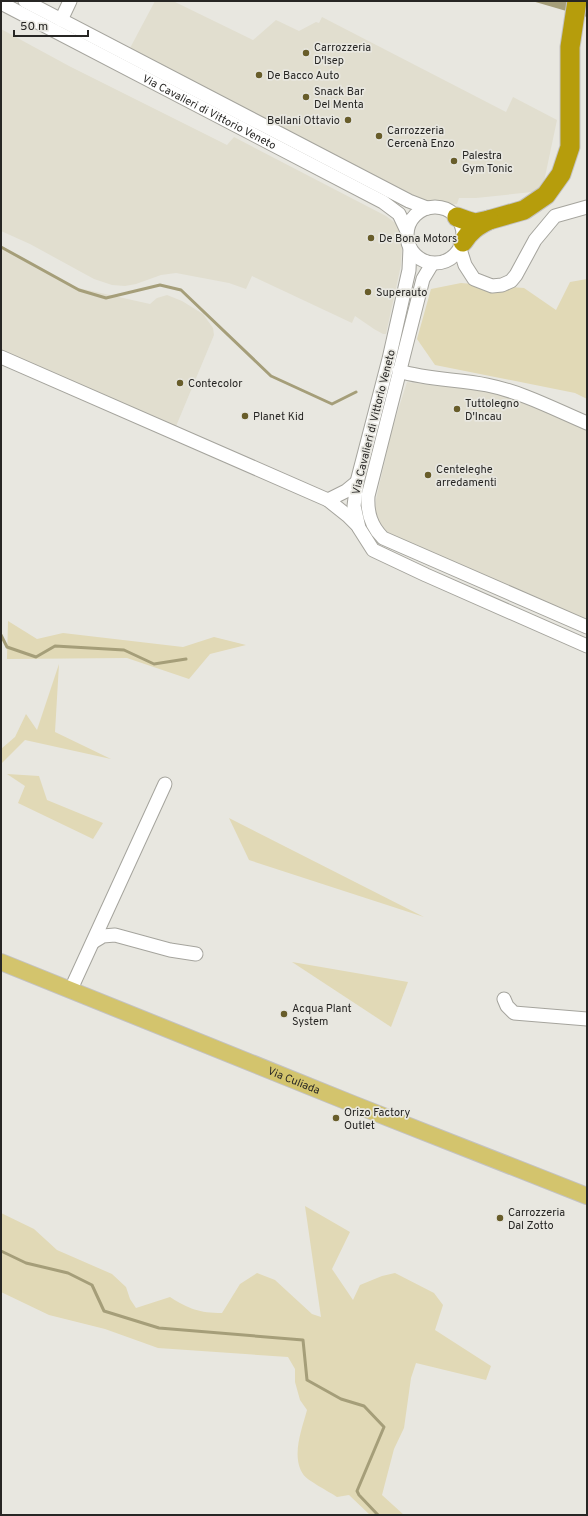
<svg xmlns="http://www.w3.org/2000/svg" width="588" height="1516" font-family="Overpass,sans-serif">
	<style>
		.built { fill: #e1decf }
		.green { fill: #e1d9b6 }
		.water { fill: #a59e79 }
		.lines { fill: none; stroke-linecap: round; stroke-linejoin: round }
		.stream { stroke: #a59e79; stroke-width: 3 }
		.minor-casing { stroke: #a5a49d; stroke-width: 15 }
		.major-casing { stroke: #c3c2c2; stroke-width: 18 }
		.highway-casing { stroke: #c3c2c2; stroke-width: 21 }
		.minor { stroke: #fff; stroke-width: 13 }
		.major { stroke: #d3c46d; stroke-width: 16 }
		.highway { stroke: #b69d0c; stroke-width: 19 }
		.poi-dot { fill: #685d2a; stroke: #e8e7e0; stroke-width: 1.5 }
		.labels { text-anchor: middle; stroke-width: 3.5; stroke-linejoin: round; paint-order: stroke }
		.poi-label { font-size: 11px; fill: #272624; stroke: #e8e7e0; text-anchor: start }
		.street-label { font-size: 11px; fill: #272624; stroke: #e8e7e0 }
	</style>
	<rect width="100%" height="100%" fill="#e8e7e0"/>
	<!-- built -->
	<g class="built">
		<path d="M155,1H173L253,40L276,20L299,31L316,22L319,23L322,17L506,112L513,97L557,120L542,191L476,198H459L457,204L445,205L429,202L398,190L129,50Z"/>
		<path d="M1,29L69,66L227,145L234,137L386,216L403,229L401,265L386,334H383L374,329L355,316L352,323L252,276L246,289L229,283L176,273L161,275L136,284L125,286L112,285L94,279L30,244L1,231Z"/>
		<path d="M1,246L74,287L150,304L157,298L167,295L182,301L203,314L213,328L214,335L174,431L1,356Z"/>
		<path d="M407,382L439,386L456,385L498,391L587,427V624L389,537L378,520L375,511L376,499L392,429Z"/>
	</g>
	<!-- green -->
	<g class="green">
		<path d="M587,279V399L575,393L435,365L417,339L431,289L461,283L524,288L556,310L570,282Z"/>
		<path d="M8,621L37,639L63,633L183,647L214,637L246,645L210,654L189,679L127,658L7,659Z"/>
		<path d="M59,664L55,732L111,759L25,740L1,764V749L15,737L26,714L37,730Z"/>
		<path d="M7,774L39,776L47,800L103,823L93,839L18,803L25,786Z"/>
		<path d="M229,818L424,917L249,860Z"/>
		<path d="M292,962L408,982L391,1027Z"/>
		<path d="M305,1206L350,1232L332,1269L353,1300L360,1285L382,1276L395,1273L434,1293L443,1305L435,1330L491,1366L486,1380L416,1363L411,1378L404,1428L394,1449L382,1495L404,1515H370L349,1495L337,1497C330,1492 306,1480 303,1474C291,1456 302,1429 307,1410L300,1400L295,1382V1369L288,1357L158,1348L105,1329L49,1315L1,1292V1213L34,1229L57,1250L112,1274L126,1287L130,1299L136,1308L170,1297C189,1309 199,1313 222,1313L240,1284L257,1273L275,1280L312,1314L321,1317Z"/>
	</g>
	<!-- water -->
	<path class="water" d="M532,1H587V17Z"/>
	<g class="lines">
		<!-- stream -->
		<g class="stream">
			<path d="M1,247L79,290L106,298L160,285L181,290L271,376L332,404L356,392"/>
			<path d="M1,635L7,647L36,657L55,646L124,650L154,664L186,659"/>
			<path d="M1,1251L26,1263L68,1273L92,1285L104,1311L159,1328L303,1340L307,1380L341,1399L364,1406L384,1427L357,1491L359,1495L378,1515"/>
		</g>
		<!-- minor casing -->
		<g class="minor-casing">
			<g id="minor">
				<path d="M25,1L409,201L427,208"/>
				<path id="s1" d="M1,3L383,202L399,214L407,231"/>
				<path d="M61,20L70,1"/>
				<circle cx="435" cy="235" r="28"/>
				<path d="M410,248L409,270L389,359L357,482L354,506L359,528L373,550L426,575L587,646"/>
				<path d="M460,249L465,265L474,279L492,286L502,285L511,281L516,275L535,240L555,216L587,207"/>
				<path d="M432,264L423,279L368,496C367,513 371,526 383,538L587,627"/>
				<path d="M1,357L328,500"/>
				<path d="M399,371C428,380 458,379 487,385C522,392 554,409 587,423"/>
				<path d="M357,482L346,491L328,500L348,516L358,526"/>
				<path d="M93,942L103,936L115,935L170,950L196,954"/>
				<path d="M71,989L165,784"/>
				<path d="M504,999L507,1006L514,1013L587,1019"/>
			</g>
		</g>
		<!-- major casing -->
		<g class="major-casing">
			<g id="major">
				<path id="s2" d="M1,962L353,1104L587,1196"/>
			</g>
		</g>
		<!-- highway casing -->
		<g class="highway-casing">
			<g id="highway">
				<path d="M457,217L468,221L475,223L489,220L524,210L546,195L561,174L570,147V47L577,1"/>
				<path d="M463,242C470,231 477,226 489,220"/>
			</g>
		</g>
		<!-- minor -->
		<use href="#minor" class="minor"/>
		<!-- major -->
		<use href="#major" class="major"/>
		<!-- highway -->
		<use href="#highway" class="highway"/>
	</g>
	<!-- markers -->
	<g class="poi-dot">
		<circle cx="306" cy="53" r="4"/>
		<circle cx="259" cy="75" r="4"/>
		<circle cx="306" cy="97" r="4"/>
		<circle cx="348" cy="120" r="4"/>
		<circle cx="379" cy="136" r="4"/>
		<circle cx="454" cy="161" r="4"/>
		<circle cx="371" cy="238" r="4"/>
		<circle cx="368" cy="292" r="4"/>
		<circle cx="180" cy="383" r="4"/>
		<circle cx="457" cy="409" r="4"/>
		<circle cx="245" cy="416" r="4"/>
		<circle cx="428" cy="475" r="4"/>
		<circle cx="284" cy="1014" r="4"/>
		<circle cx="336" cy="1118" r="4"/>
		<circle cx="500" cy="1218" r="4"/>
	</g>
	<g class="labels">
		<!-- poi labels -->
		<g class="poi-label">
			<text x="314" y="51">Carrozzeria<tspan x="314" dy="13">D'Isep</tspan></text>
			<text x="267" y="79">De Bacco Auto</text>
			<text x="314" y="95">Snack Bar<tspan x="314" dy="13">Del Menta</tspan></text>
			<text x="340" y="124" text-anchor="end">Bellani Ottavio</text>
			<text x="387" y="134">Carrozzeria<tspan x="387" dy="13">Cercenà Enzo</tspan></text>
			<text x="462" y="159">Palestra<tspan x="462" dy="13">Gym Tonic</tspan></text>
			<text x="379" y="242">De Bona Motors</text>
			<text x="376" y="296">Superauto</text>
			<text x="188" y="387">Contecolor</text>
			<text x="465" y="407">Tuttolegno<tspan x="465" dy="13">D'Incau</tspan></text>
			<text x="253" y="420">Planet Kid</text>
			<text x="436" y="473">Centeleghe<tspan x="436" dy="13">arredamenti</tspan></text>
			<text x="292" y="1012">Acqua Plant<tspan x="292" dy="13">System</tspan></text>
			<text x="344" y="1116">Orizo Factory<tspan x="344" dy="13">Outlet</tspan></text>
			<text x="508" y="1216">Carrozzeria<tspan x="508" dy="13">Dal Zotto</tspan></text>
		</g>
		<!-- street labels -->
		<g class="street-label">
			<text dy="4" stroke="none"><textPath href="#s1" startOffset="235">Via Cavalieri di Vittorio Veneto</textPath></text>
			<text transform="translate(373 422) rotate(-76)" y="4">Via Cavalieri di Vittorio Veneto</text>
			<text dy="4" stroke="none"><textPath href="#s2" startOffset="316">Via Culiada</textPath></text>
		</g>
	</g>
	<!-- border -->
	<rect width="588" height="1516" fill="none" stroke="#272624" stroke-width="4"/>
	<!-- scale -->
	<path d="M14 30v6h74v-6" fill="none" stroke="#272624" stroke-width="2"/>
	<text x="20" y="30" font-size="12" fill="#272624" stroke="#e8e7e0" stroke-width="3" paint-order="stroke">50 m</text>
</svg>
